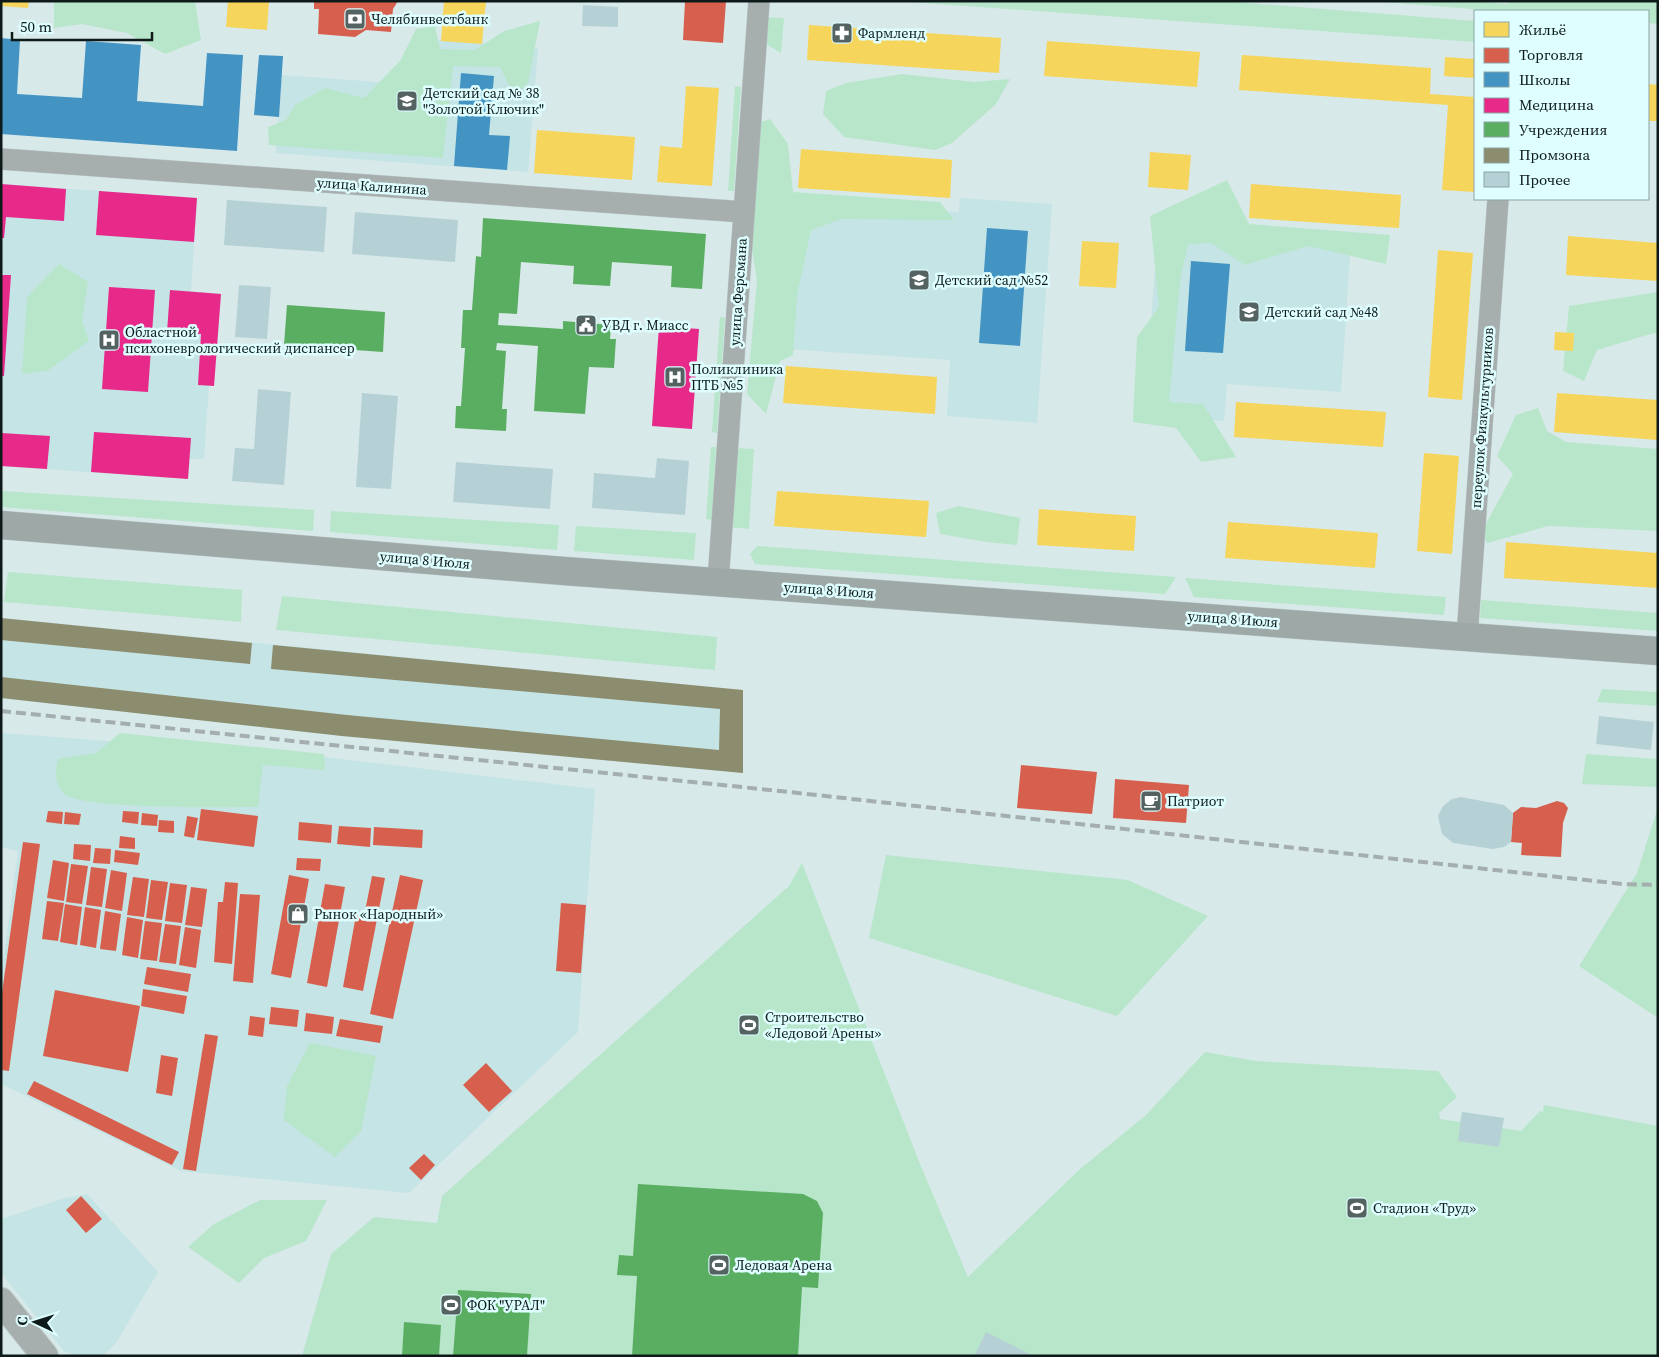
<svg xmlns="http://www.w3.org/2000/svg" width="1659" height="1357" font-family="'Source Serif 4',serif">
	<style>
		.built { fill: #c5e4e5 }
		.green { fill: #b8e6cb }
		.homes { fill: #f6d55c }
		.shops { fill: #d6604d }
		.schools { fill: #4393c3 }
		.health { fill: #e7298a }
		.public { fill: #5aae61 }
		.industry { fill: #8c8c6e }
		.building { fill: #b6d1d6 }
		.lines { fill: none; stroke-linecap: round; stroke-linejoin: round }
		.minor-casing { stroke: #b9c6c6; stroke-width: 22 }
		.tertiary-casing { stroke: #b9c6c6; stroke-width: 28 }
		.primary-casing { stroke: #b9c6c6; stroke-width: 29 }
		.minor { stroke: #a7afae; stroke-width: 21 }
		.tertiary { stroke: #a7afae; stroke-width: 26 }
		.primary { stroke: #9da8a7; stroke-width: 28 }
		.rail { stroke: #a5aeae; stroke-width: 4; stroke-dasharray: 10 5; stroke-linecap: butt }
		.labels { text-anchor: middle; stroke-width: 5; stroke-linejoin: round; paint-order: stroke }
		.poi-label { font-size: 14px; fill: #0e1a1a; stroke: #defeff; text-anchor: start }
		.street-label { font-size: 14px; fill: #0e1a1a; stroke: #defeff }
	</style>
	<rect width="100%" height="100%" fill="#d8e9e9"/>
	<!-- built -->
	<g class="built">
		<path d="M424,39L538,48L528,172L276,153L282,75L420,85Z"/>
		<path d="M1,184L197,198L191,291L221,294L214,386H209L204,459H190L188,479L1,466Z"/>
		<path d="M960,198L1052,204L1037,423L947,416L950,360L786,349L796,200L959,212Z"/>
		<path d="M1158,227L1351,241L1341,392L1227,384L1224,421L1144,416Z"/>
		<path d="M1,618L743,690V773L342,736L1,698Z"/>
		<path d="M1,733L324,757L595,789L578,1032L409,1193L181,1171L1,1084V977L18,851L1,847Z"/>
		<path d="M87,1194L158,1272L116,1343L103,1356H80L65,1352L1,1273V1219L65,1198Z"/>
	</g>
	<!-- green -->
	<g class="green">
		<path d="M54,1H195L201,40L165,54L127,33L82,24L54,28Z"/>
		<path d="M895,1H1222L1475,21V42Z"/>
		<path d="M1372,1H1472L1507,4L1509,1H1658V24L1648,23V11H1498Z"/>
		<path d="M765,17L784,18L781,53L763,42Z"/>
		<path d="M540,21L528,83L514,96L500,67L453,66L443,158L269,145L268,127L286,120L295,105L325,88L364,98L400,61L416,29L435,26L440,49L475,50L504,31Z"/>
		<path d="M902,74L974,82L1010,79L996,104L952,143L935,150L844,137L823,114L826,91L846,83Z"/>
		<path d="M735,86L741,87L734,191H728Z"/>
		<path d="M770,119L788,144L793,192L940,202L954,220L842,219L811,230L797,295L793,355L780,361L766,414L747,394L757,280L748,226L744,127Z"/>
		<path d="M1227,180L1249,224L1390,235L1386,264L1308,246L1245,265L1211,243L1188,244L1180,281L1169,402L1203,404L1236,457L1201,462L1176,428L1133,422L1137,337L1159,307L1150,216Z"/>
		<path d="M59,264L88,282L82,321L89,341L47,371L22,374L27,297Z"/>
		<path d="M1658,292V334L1654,333L1597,350L1584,381L1563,371L1569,306Z"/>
		<path d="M720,317L725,318L717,433L712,432Z"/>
		<path d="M1538,408L1547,431L1566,442L1658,449V531L1548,526L1487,543L1482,531L1513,474L1497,456L1516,415Z"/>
		<path d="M711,447H716L712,520L706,519Z"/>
		<path d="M735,448L754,449L749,529L730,527Z"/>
		<path d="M1,491L314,510L313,531L1,507Z"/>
		<path d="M959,506L1020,518L1017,545L987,542L940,534L936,513Z"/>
		<path d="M331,511L559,525L557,550L330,532Z"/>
		<path d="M576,526L696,533L694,560L574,551Z"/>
		<path d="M757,546L1176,577L1165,594L755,564L750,554Z"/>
		<path d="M8,572L242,590L241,622L4,602Z"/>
		<path d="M1185,578L1446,597L1444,615L1194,597Z"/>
		<path d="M282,596L717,637L715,670L276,630Z"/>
		<path d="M1481,600L1658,613V631L1480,618Z"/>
		<path d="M1602,689L1658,692V706L1597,702Z"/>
		<path d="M120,733L324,754L325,770L263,765L258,807C226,807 84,810 65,794C54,786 55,771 58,759L96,753Z"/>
		<path d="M1586,754L1657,759L1658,757V787L1582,784Z"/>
		<path d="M1658,807V1018L1579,966L1637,873Z"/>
		<path d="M886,855L1128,880L1208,916L1117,1016L869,938Z"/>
		<path d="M802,863L920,1164L968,1277L1079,1170L1146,1115L1205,1052L1256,1061L1438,1071L1457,1097L1439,1113L1440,1119L1460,1122L1462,1112L1504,1118L1502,1128L1521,1131L1540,1111L1543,1112L1544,1105L1658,1126V1356H302L331,1254L374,1217L437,1223L442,1196L789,886Z"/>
		<path d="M310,1043L376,1056L361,1131L335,1157L284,1120L287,1086Z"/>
		<path d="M260,1200H327L306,1241L264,1258L239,1283L188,1247L214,1224Z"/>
	</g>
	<!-- homes -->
	<g class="homes">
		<path d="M1,1H29L28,8L1,6Z"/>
		<path d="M228,1H269L267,30L226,27Z"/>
		<path d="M444,1H486L482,44L441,41Z"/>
		<path d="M809,25L1001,38L999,73L807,60Z"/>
		<path d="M1047,41L1200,52L1197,87L1044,76Z"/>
		<path d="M1242,55L1431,68L1430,94L1475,97V192L1442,190L1448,105L1239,90Z"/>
		<path d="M1445,57L1475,59V78L1444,76Z"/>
		<path d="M1648,84L1658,85V121H1648Z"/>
		<path d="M686,86L719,88L712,186L657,182L660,146L682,148Z"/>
		<path d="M537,130L635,137L632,180L534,173Z"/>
		<path d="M801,149L952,160L950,198L798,188Z"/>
		<path d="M1150,152L1191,155L1188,190L1148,187Z"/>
		<path d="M1251,184L1401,195L1399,228L1249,218Z"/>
		<path d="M1568,236L1658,243V281L1566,275Z"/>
		<path d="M1082,241L1119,243L1116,288L1079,286Z"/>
		<path d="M1438,250L1473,253L1462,400L1428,397Z"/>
		<path d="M1555,332L1574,333L1573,351L1554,350Z"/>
		<path d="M786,366L937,377L935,414L783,403Z"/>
		<path d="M1557,393L1658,400V440L1554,432Z"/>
		<path d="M1236,402L1386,412L1383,447L1234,437Z"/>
		<path d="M1424,453L1459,456L1452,554L1417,551Z"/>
		<path d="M777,491L929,501L926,537L774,526Z"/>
		<path d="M1039,509L1136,516L1134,551L1037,545Z"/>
		<path d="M1228,522L1378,533L1375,568L1225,558Z"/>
		<path d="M1506,542L1658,553V588L1504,578Z"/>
	</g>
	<!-- shops -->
	<g class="shops">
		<path d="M314,1H398L393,9L391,32L366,30L355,37L318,34L319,9H314Z"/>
		<path d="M685,1H726L723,43L683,40Z"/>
		<path d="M1021,765L1097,772L1092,814L1017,808Z"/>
		<path d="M1115,779L1189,785L1186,823L1113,818Z"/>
		<path d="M1557,801L1564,803L1568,808L1563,823L1561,857L1521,855L1522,843L1511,842L1513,813L1521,807L1536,808Z"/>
		<path d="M201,809L258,816L254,847L197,840Z"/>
		<path d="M48,811L63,812L62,824L46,822Z"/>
		<path d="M123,811L139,812L138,824L122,822Z"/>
		<path d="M65,812L81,814L79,825L64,824Z"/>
		<path d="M142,813L158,815L157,826L141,825Z"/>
		<path d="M187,816L198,818L194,838L184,836Z"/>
		<path d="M159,820L174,821V833L158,832Z"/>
		<path d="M299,822L332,825L331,843L298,840Z"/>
		<path d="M339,826L371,828L370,847L337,844Z"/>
		<path d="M374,827L423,830L422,848L373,845Z"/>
		<path d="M120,836L135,838V849L119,848Z"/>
		<path d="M23,842L40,844L9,1071L1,1070V1000Z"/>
		<path d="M74,844L91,845L90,861L73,859Z"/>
		<path d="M95,848L111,849L110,864L93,863Z"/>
		<path d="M115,850L140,853L138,865L114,862Z"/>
		<path d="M297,858L321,859L320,871L296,870Z"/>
		<path d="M53,860L69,863L64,901L47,898Z"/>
		<path d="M71,864L88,866L82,904L66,902Z"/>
		<path d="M91,867L107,869L102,907L86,905Z"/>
		<path d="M111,870L127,873L122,911L105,908Z"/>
		<path d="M289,875L309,879L291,978L271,974Z"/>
		<path d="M400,875L423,880L393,1019L370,1014Z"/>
		<path d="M372,876L385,878L363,991L343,987L356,915L364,916Z"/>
		<path d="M133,877L149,879L144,917L127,915Z"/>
		<path d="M151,880L168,882L162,920L146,918Z"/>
		<path d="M225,882L238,883L232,964L214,962L218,902H223Z"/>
		<path d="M170,883L187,885L182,923L165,921Z"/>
		<path d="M325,884L345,887L327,987L307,983Z"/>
		<path d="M191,887L207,889L202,927L185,925Z"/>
		<path d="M240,894L260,895L253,983L233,981Z"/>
		<path d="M47,901L64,903L58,941L42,939Z"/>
		<path d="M561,903L586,905L581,973L556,971Z"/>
		<path d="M65,904L82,907L77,945L60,942Z"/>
		<path d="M85,907L101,910L96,948L80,945Z"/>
		<path d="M105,911L121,914L116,951L100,949Z"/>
		<path d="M127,917L143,920L138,958L122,955Z"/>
		<path d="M145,921L162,923L157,961L140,959Z"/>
		<path d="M165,924L181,926L176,964L159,962Z"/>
		<path d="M185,927L201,930L196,968L179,965Z"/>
		<path d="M147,967L191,974L188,992L144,984Z"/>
		<path d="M143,989L187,996L184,1014L141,1006Z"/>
		<path d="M55,990L140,1006L128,1072L43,1056Z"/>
		<path d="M271,1007L299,1010L297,1027L269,1024Z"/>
		<path d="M306,1013L334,1017L332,1034L304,1031Z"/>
		<path d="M250,1016L265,1018L263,1037L248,1035Z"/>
		<path d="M340,1019L383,1026L380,1043L336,1036Z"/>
		<path d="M205,1034L218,1036L196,1171L183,1169Z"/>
		<path d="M161,1055L178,1058L172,1096L156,1093Z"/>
		<path d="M486,1063L512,1091L489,1112L463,1085Z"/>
		<path d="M34,1081L179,1152L172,1165L27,1094Z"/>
		<path d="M424,1154L435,1165L421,1180L409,1168Z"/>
		<path d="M81,1196L102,1219L86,1233L66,1210Z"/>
	</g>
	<!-- schools -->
	<g class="schools">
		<path d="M1,38L20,40L17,94L82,98L86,41L141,45L137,101L203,106L207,53L243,55L237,151L1,134Z"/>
		<path d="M259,55L283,56L279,117L254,115Z"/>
		<path d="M461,73L494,76L489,135L510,136L507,170L454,166Z"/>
		<path d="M987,228L1028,231L1020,346L979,343Z"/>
		<path d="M1191,261L1230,264L1223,353L1185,351Z"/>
	</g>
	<!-- health -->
	<g class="health">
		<path d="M1,184L66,189L64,221L6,217L4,238H1Z"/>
		<path d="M99,191L197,198L194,242L96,235Z"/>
		<path d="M1,275H11L4,376H1Z"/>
		<path d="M109,287L155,290L148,392L102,389Z"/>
		<path d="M170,290L221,294L214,386L198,385L201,334L167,332Z"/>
		<path d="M659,326L699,329L692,429L652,426Z"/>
		<path d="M94,432L191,438L188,479L91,472Z"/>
		<path d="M1,433L50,436L47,469L1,466Z"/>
	</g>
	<!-- public -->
	<g class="public">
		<path d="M483,218L706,234L702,289L671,287L672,266L612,262L610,286L573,284L574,266L521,262L517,314L499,313L498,325L563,329V321L611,325L610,339H616L614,368L589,367L585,414L534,411L538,346L497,343L496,350L506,351L502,409H507L506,431L455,428L456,406H461L465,348H461L463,310H472L476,256L481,257Z"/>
		<path d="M287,305L385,312L383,352L284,345Z"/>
		<path d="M638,1184L803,1194L817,1201L823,1213L818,1288L802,1287L798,1356H632L637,1276L617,1275L619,1255L633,1256Z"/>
		<path d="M458,1290L531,1294L527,1356H453Z"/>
		<path d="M404,1322L441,1325L439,1356H402Z"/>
	</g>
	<!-- industry -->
	<g class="industry">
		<path d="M1,618L252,643L250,664L1,640Z"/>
		<path d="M273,645L743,690V773L342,736L1,698V677L347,715L719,750L720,709L271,669Z"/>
	</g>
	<!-- building -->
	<g class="building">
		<path d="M583,5L618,7V27L582,26Z"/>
		<path d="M227,200L327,207L324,252L224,245Z"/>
		<path d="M355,212L458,220L455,262L352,254Z"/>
		<path d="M239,285L271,287L267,339L235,337Z"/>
		<path d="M258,389L291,392L284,485L232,481L235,448L254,449Z"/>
		<path d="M362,393L398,396L391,489L356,487Z"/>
		<path d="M657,458L689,461L685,515L592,508L594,473L655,478Z"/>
		<path d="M456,462L553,469L550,509L453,502Z"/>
		<path d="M1599,716L1654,722L1651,750L1596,744Z"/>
		<path d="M1461,797L1504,805L1513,813L1511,842L1504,847L1493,849L1453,843L1442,834L1438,816L1443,806L1452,799Z"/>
		<path d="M1462,1112L1504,1118L1499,1147L1458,1141Z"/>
		<path d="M986,1332L1034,1356H974Z"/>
	</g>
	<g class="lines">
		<!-- minor casing -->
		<g class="minor-casing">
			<g id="minor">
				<path d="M1,159L744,212"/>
				<path d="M718,582L759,1"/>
				<path d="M1467,637L1498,199"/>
			</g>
		</g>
		<!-- tertiary casing -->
		<g class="tertiary-casing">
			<path id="tertiary" d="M1,1301L45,1356"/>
		</g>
		<!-- primary casing -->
		<g class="primary-casing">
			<path id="primary" d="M1,525L564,571L1658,651"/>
		</g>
		<!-- minor -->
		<use href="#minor" class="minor"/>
		<!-- tertiary -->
		<use href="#tertiary" class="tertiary"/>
		<!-- primary -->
		<use href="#primary" class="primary"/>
		<!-- rail -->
		<path class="rail" d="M1,711L780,791L1622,884L1658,885"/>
	</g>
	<!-- icons -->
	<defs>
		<g id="bank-square" transform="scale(1.125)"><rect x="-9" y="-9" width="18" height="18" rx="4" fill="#556262" stroke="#defeff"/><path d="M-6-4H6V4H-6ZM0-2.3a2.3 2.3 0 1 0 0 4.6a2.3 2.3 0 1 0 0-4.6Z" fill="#fff"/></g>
		<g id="pharmacy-square" transform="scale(1.125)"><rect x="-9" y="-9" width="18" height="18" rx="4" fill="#556262" stroke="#defeff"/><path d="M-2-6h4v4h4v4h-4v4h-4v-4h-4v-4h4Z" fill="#fff"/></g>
		<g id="school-square" transform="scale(1.125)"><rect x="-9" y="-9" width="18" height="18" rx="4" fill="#556262" stroke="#defeff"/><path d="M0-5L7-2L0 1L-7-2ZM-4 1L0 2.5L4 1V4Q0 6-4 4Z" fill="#fff"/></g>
		<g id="civic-square" transform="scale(1.125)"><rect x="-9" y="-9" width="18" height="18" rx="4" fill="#556262" stroke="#defeff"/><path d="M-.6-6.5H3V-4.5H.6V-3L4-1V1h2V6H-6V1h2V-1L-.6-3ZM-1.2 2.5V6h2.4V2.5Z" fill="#fff"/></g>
		<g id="hospital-square" transform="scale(1.125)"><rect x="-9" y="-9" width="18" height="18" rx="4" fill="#556262" stroke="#defeff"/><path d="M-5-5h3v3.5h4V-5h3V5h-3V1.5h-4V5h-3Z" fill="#fff"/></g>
		<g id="cafe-square" transform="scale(1.125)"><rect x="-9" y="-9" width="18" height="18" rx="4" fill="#556262" stroke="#defeff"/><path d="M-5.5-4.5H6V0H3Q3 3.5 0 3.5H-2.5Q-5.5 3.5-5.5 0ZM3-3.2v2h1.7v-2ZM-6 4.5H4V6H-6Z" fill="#fff"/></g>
		<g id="shop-square" transform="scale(1.125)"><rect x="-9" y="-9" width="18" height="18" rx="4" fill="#556262" stroke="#defeff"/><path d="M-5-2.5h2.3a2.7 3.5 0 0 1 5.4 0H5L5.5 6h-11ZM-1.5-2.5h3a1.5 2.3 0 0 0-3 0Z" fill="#fff"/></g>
		<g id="stadium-square" transform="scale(1.125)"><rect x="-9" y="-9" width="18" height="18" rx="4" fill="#556262" stroke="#defeff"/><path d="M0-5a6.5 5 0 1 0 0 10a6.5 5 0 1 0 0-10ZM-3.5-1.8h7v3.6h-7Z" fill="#fff"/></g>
	</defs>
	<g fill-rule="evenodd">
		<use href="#bank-square" x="355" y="19"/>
		<use href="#pharmacy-square" x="842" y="33"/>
		<use href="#school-square" x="407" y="101"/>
		<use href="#school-square" x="919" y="280"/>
		<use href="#school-square" x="1249" y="312"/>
		<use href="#civic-square" x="586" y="325"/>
		<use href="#hospital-square" x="109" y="340"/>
		<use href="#hospital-square" x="675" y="377"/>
		<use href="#cafe-square" x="1151" y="801"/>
		<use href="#shop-square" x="298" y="914"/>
		<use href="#stadium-square" x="749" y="1025"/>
		<use href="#stadium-square" x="1357" y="1208"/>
		<use href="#stadium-square" x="719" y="1265"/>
		<use href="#stadium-square" x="451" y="1305"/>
	</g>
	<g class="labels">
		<!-- poi labels -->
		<g class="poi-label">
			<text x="371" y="24">Челябинвестбанк</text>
			<text x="858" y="38">Фармленд</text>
			<text x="423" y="98">Детский сад № 38<tspan x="423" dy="16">"Золотой Ключик"</tspan></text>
			<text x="935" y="285">Детский сад №52</text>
			<text x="1265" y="317">Детский сад №48</text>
			<text x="602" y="330">УВД г. Миасс</text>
			<text x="125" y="337">Областной<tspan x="125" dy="16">психоневрологический диспансер</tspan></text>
			<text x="691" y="374">Поликлиника<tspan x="691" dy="16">ПТБ №5</tspan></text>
			<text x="1167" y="806">Патриот</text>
			<text x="314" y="919">Рынок «Народный»</text>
			<text x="765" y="1022">Строительство<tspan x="765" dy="16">«Ледовой Арены»</tspan></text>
			<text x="1373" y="1213">Стадион «Труд»</text>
			<text x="735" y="1270">Ледовая Арена</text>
			<text x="467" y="1310">ФОК "УРАЛ"</text>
		</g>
		<!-- street labels -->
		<g class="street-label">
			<text transform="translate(372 186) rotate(4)" y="5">улица Калинина</text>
			<text transform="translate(738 292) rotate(-86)" y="5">улица Ферсмана</text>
			<text transform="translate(1482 418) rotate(-86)" y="5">переулок Физкультурников</text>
			<text transform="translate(425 560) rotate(5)" y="5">улица 8 Июля</text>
			<text transform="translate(829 590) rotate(4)" y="5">улица 8 Июля</text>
			<text transform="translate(1233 619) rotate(4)" y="5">улица 8 Июля</text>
		</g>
	</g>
	<!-- border -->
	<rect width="1659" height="1357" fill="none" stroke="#0e1a1a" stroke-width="5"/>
	<!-- legend -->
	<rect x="1474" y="10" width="175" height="190" fill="#defeff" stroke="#8ba3a3"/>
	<rect x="1484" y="22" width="25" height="15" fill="#f6d55c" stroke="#8ba3a3"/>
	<text x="1519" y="35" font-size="15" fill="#0e1a1a">Жильё</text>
	<rect x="1484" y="48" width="25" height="15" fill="#d6604d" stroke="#8ba3a3"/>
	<text x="1519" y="60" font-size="15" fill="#0e1a1a">Торговля</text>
	<rect x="1484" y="72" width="25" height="15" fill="#4393c3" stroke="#8ba3a3"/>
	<text x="1519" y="85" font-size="15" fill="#0e1a1a">Школы</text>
	<rect x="1484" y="98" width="25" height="15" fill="#e7298a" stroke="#8ba3a3"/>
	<text x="1519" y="110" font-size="15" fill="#0e1a1a">Медицина</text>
	<rect x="1484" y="122" width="25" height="15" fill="#5aae61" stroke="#8ba3a3"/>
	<text x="1519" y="135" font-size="15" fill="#0e1a1a">Учреждения</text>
	<rect x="1484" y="148" width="25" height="15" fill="#8c8c6e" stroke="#8ba3a3"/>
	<text x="1519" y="160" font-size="15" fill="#0e1a1a">Промзона</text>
	<rect x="1484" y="172" width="25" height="15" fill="#b6d1d6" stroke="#8ba3a3"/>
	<text x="1519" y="185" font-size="15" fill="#0e1a1a">Прочее</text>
	<!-- north arrow -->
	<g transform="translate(35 1322) rotate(274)" stroke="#defeff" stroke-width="4" paint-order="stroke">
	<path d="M0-4L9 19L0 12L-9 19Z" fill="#0e1a1a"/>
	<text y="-8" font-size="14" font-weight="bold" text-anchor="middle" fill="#0e1a1a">С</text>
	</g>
	<!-- scale -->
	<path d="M12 32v8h140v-8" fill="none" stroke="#0e1a1a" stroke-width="2.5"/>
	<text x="20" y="32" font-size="15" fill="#0e1a1a" stroke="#defeff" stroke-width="4" paint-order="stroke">50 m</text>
</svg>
